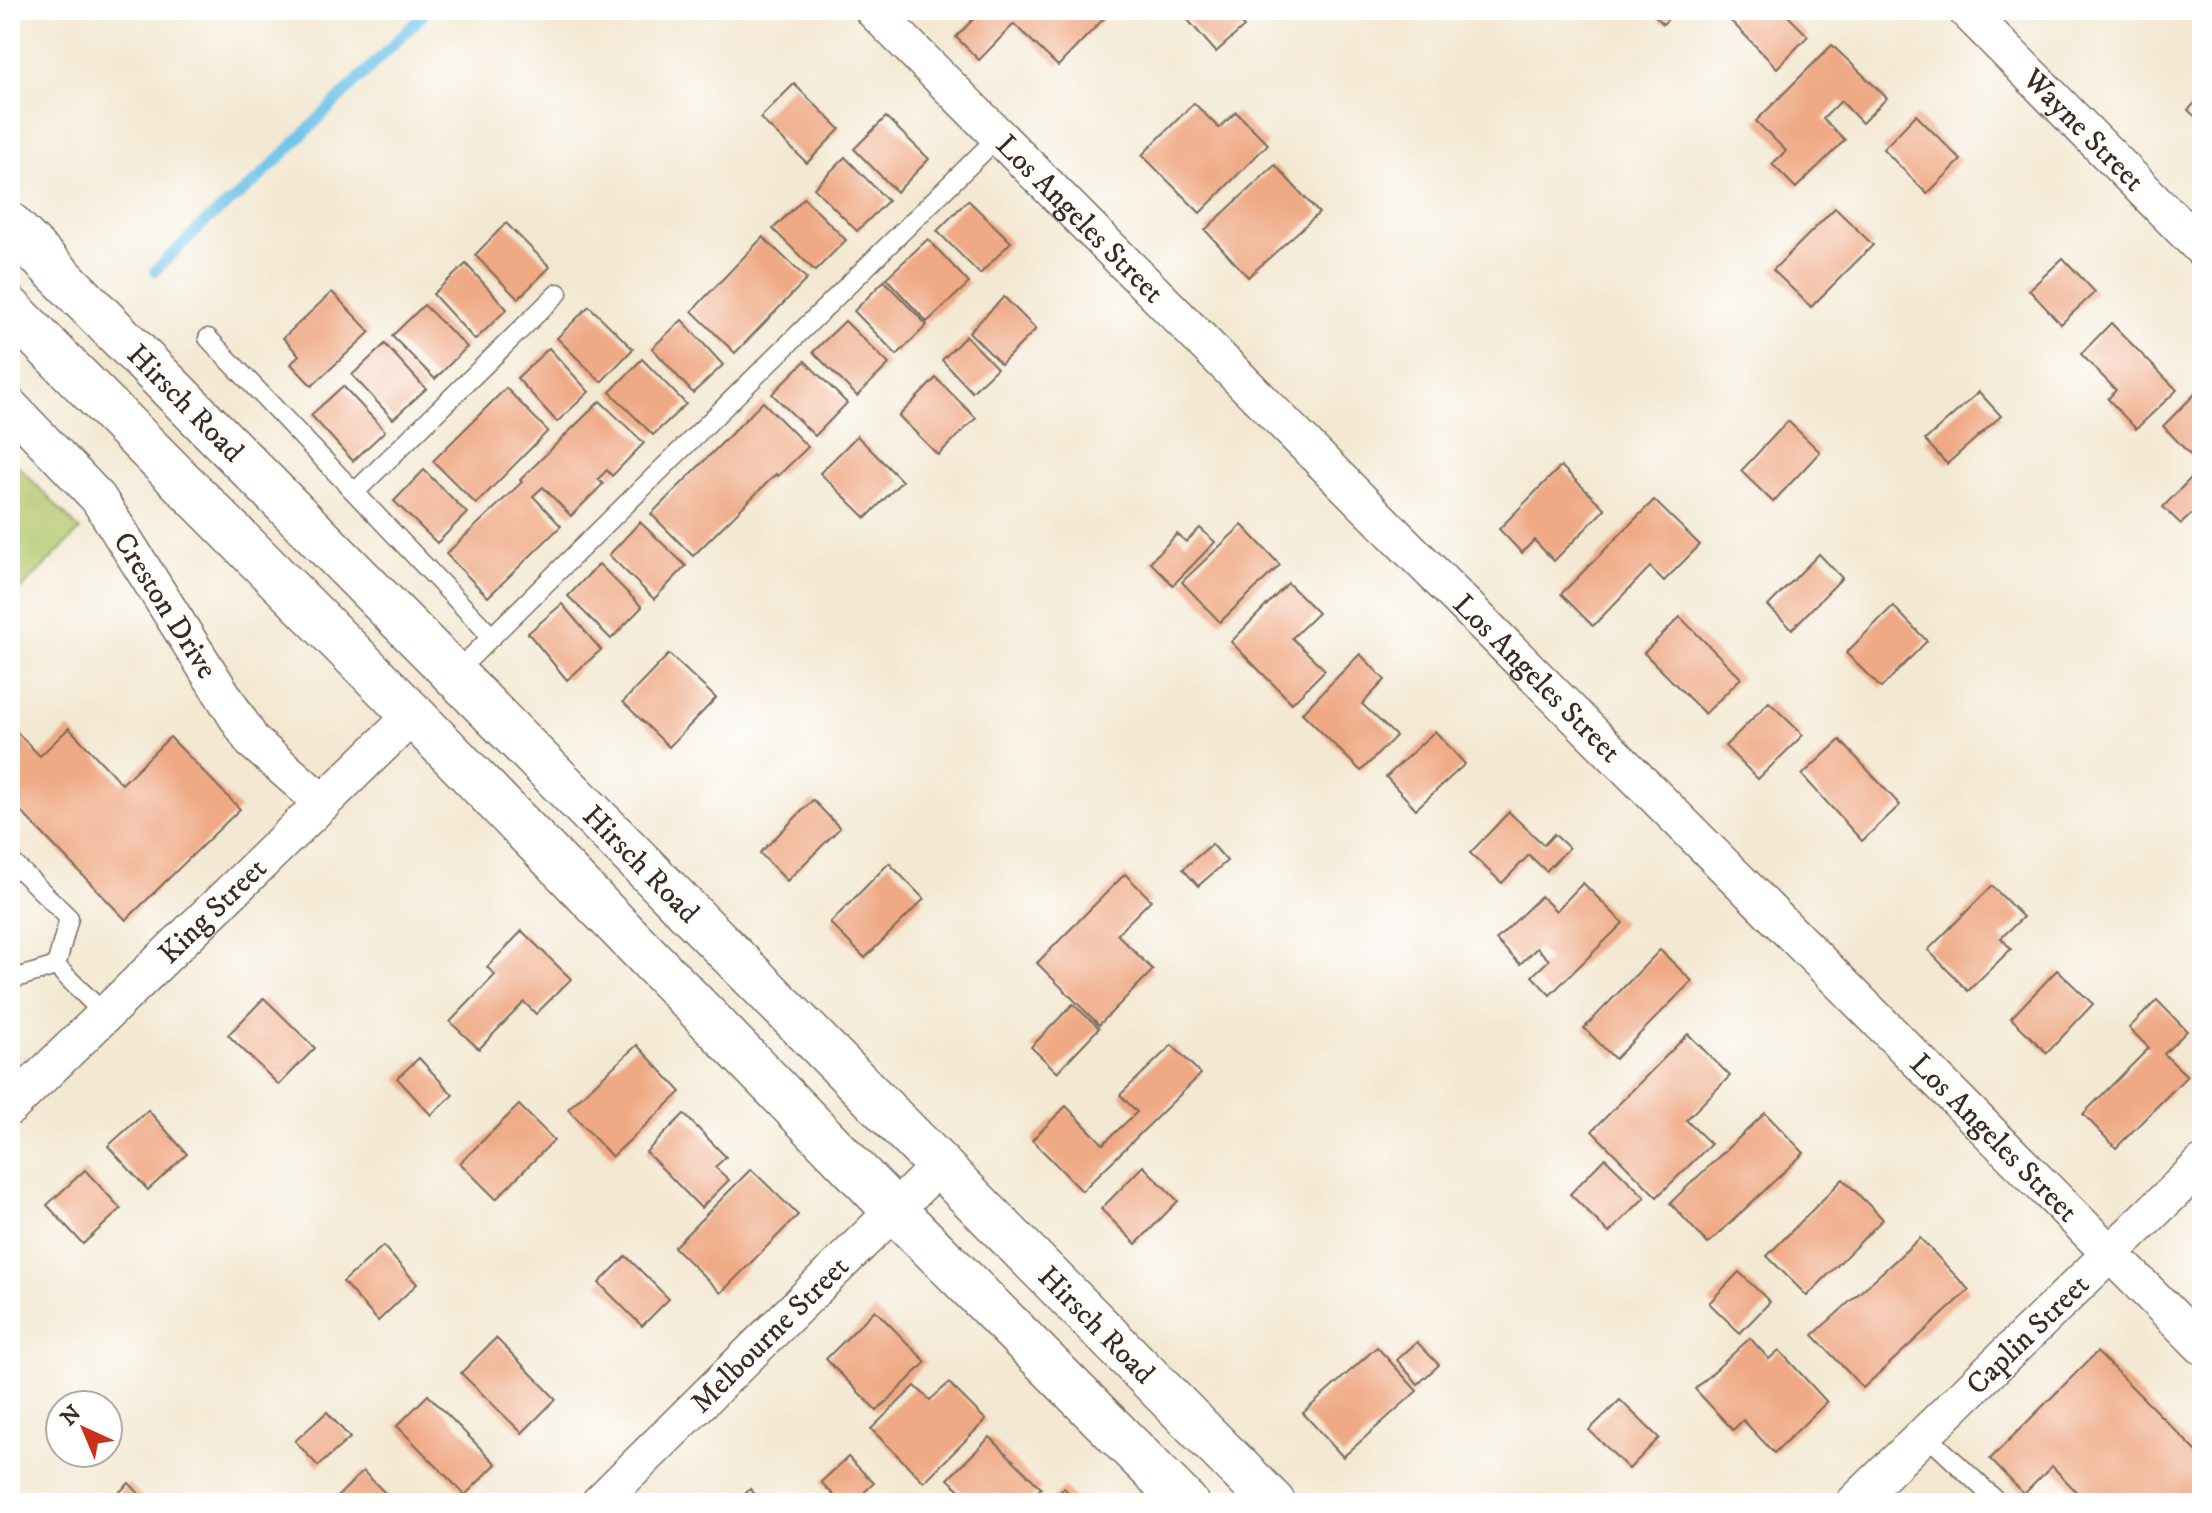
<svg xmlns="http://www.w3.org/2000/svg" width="2212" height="1513" font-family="'IM FELL DW Pica',serif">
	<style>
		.green { fill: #b2c66a; stroke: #767844; stroke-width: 2 }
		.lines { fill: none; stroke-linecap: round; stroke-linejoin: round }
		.stream { stroke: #6ac1e7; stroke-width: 11 }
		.building { fill: #efa984 }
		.service-casing { stroke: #7b6c5d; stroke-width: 21 }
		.minor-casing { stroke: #7b6c5d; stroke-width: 39 }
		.secondary-casing { stroke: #7b6c5d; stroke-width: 47 }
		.service { stroke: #fff; stroke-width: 18 }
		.minor { stroke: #fff; stroke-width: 36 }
		.secondary { stroke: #fff; stroke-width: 44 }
		.labels { text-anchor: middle; stroke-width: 8; stroke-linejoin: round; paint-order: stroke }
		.street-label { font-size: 30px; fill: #3b2a1e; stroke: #fff }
	</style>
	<rect width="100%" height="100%" fill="#fff"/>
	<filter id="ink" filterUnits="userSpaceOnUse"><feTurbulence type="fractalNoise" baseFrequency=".0125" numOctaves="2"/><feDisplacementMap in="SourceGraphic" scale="16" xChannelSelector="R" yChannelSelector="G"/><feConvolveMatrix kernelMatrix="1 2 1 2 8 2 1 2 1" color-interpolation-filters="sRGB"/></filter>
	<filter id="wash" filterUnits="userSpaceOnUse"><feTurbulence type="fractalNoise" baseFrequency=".006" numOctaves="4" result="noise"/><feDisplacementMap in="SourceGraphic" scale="32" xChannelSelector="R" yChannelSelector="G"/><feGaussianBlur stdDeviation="1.8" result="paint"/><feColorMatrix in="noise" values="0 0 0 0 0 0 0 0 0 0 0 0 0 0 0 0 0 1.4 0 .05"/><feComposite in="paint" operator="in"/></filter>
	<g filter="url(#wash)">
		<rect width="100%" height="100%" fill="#f3e8d1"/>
		<!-- green -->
		<path class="green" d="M12,460L80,530L10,600V462Z"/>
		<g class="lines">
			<!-- stream -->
			<path class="stream" d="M155,271L204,223L254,183L428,10"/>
		</g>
		<g id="blocks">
			<!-- building -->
			<g class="building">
				<path d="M982,10H997L1004,17L1011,10H1112L1058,66L1014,24L979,60L956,37Z"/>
				<path d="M1200,10H1229L1244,27L1216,52L1188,20Z"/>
				<path d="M1650,10H1677L1663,24Z"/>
				<path d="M1738,10H1782L1808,36L1777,68L1729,19Z"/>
				<path d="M1832,45L1887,98L1862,123L1841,101L1823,119L1845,140L1796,188L1772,164L1786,151L1756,121Z"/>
				<path d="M794,84L840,129L807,163L760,118Z"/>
				<path d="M2202,96V123L2188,110Z"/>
				<path d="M1194,103L1219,128L1236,112L1268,144L1200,213L1142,155Z"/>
				<path d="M1916,115L1961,160L1927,194L1883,149Z"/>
				<path d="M886,117L929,159L897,192L854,149Z"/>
				<path d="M845,157L888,201L857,231L814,188Z"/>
				<path d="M1275,165L1319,213L1248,277L1205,230Z"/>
				<path d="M804,198L846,240L815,271L773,229Z"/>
				<path d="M968,200L1011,242L980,274L937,231Z"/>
				<path d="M1835,208L1873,245L1811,307L1773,270Z"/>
				<path d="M506,223L550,267L518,299L475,255Z"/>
				<path d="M763,237L807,279L735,353L692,311Z"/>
				<path d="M928,239L969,283L927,322L886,278Z"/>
				<path d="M2063,258L2095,292L2061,324L2029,290Z"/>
				<path d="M466,264L507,309L475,340L433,294Z"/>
				<path d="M884,281L927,325L897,355L854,311Z"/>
				<path d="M332,292L370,332L312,386L291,364L299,355L283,338Z"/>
				<path d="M1004,297L1036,329L1001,364L969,332Z"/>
				<path d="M424,305L467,347L435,379L392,336Z"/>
				<path d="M589,306L633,349L601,382L557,338Z"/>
				<path d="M682,320L723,365L693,393L652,348Z"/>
				<path d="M845,321L889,364L857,396L813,352Z"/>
				<path d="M2111,323L2177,390L2136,429L2108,399L2116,390L2081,354Z"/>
				<path d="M966,336L997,368L972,392L942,360Z"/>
				<path d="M385,344L426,389L393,419L352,375Z"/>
				<path d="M549,348L589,392L557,422L517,378Z"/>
				<path d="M642,359L686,404L653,435L610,392Z"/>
				<path d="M805,361L847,403L815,436L772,394Z"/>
				<path d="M936,378L976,418L938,455L899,416Z"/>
				<path d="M343,386L385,431L353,461L311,415Z"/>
				<path d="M506,388L548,431L476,504L433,461Z"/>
				<path d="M1979,392L2001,416L1947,464L1925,440Z"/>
				<path d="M2196,393L2202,399L2200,465L2163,426Z"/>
				<path d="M600,401L644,443L612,476L607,470L598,479L603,484L571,516L543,487L533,496L561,526L488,597L446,554L522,482L520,480Z"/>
				<path d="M763,402L808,447L778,476L776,474L693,556L651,514Z"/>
				<path d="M1788,421L1820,452L1773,502L1741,471Z"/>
				<path d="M857,436L902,481L866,518L820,473Z"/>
				<path d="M1561,466L1605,509L1554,561L1534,540L1522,553L1499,529Z"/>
				<path d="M424,470L467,513L437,543L394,501Z"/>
				<path d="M2191,478L2202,490V504L2181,524L2163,507Z"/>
				<path d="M1654,500L1700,545L1664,581L1650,567L1593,626L1561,594Z"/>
				<path d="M640,522L686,566L654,599L609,555Z"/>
				<path d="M1242,525L1280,565L1220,622L1182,582Z"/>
				<path d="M1200,528L1215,542L1173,585L1150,562L1177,534L1186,542Z"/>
				<path d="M1819,554L1842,578L1792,629L1768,606Z"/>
				<path d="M599,564L642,607L611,639L568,596Z"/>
				<path d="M1288,583L1318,613L1292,638L1325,670L1292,703L1231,642Z"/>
				<path d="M562,604L601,650L567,680L528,633Z"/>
				<path d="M1893,606L1927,641L1881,688L1846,653Z"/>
				<path d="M1680,617L1741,678L1705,714L1644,653Z"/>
				<path d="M669,654L716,698L669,747L623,702Z"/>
				<path d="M1360,654L1385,680L1362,704L1396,736L1361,771L1302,713Z"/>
				<path d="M1769,702L1803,735L1758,779L1725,746Z"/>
				<path d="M10,725L40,756L69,728L122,784L170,737L240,809L126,920L10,800Z"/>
				<path d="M1435,731L1465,764L1416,809L1386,777Z"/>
				<path d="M1840,740L1900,805L1862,841L1802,775Z"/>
				<path d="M813,800L840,828L787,881L760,853Z"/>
				<path d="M1509,812L1544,845L1554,834L1569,848L1546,871L1529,855L1502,883L1470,853Z"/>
				<path d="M1212,844L1227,861L1198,886L1183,869Z"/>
				<path d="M889,863L924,899L865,958L830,923Z"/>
				<path d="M1125,874L1151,900L1117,934L1153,970L1099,1025L1037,963Z"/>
				<path d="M1583,883L1623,923L1550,995L1532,976L1549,960L1537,948L1520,964L1496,940L1541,896L1556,911Z"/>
				<path d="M1992,886L2023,917L2001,938L2011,949L1968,991L1928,950Z"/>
				<path d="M522,931L571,979L536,1014L524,1002L479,1049L450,1022L495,975L487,967Z"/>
				<path d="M1660,950L1692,981L1615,1059L1584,1028Z"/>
				<path d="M2057,970L2093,1004L2047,1053L2011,1018Z"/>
				<path d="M264,998L315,1048L279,1085L228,1035Z"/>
				<path d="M2157,1000L2187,1031L2164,1054L2187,1076L2116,1148L2083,1114L2149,1048L2129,1028Z"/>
				<path d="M1073,1004L1099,1028L1057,1072L1031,1047Z"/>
				<path d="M1688,1034L1730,1076L1686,1120L1711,1144L1657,1197L1592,1131Z"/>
				<path d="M637,1045L681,1092L612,1157L568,1109Z"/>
				<path d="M1172,1045L1201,1074L1082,1191L1032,1140L1066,1106L1103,1144L1137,1112L1120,1095Z"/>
				<path d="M419,1058L453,1095L431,1115L397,1078Z"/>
				<path d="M519,1105L554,1140L496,1199L460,1163Z"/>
				<path d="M148,1110L187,1154L148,1190L108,1146Z"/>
				<path d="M1765,1113L1804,1153L1708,1244L1670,1203Z"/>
				<path d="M684,1114L726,1157L715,1167L729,1180L701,1208L646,1152Z"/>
				<path d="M1605,1158L1645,1197L1609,1233L1570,1194Z"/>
				<path d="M1143,1166L1178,1201L1136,1244L1101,1209Z"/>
				<path d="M751,1169L798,1215L721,1293L674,1247Z"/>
				<path d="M85,1170L121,1209L83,1244L47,1205Z"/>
				<path d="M1843,1179L1883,1219L1807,1296L1767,1256Z"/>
				<path d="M1920,1238L1969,1290L1863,1388L1813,1335Z"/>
				<path d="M383,1246L417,1284L378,1321L343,1282Z"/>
				<path d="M626,1256L669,1299L642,1326L599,1283Z"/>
				<path d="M1739,1272L1770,1302L1740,1333L1709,1303Z"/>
				<path d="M875,1310L926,1362L877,1411L826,1359Z"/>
				<path d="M496,1338L556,1399L522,1433L461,1373Z"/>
				<path d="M1750,1338L1769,1359L1779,1350L1827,1402L1774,1453L1743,1420L1733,1430L1695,1389Z"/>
				<path d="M1417,1342L1439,1365L1418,1384L1397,1360Z"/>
				<path d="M1377,1347L1417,1391L1343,1457L1303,1413Z"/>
				<path d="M2097,1352L2202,1457V1503H2083L2085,1501L2052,1466L2024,1494L1990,1459Z"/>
				<path d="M949,1383L986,1420L924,1482L871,1429L915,1386L930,1400Z"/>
				<path d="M428,1395L496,1464L465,1495L397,1426Z"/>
				<path d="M1620,1400L1659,1438L1629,1469L1589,1430Z"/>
				<path d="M327,1412L350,1438L318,1466L295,1441Z"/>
				<path d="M990,1437L1041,1488L1026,1503H973L948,1479Z"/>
				<path d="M848,1457L874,1483L853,1503H841L821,1482Z"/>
				<path d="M363,1471L395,1503H331Z"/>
				<path d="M129,1483L148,1503H108Z"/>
				<path d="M1064,1488L1079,1503H1049Z"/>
				<path d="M750,1489L764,1503H736Z"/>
			</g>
		</g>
	</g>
	<g filter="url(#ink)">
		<use href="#blocks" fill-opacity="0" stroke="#7b6c5d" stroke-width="2"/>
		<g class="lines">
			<!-- service casing -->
			<g class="service-casing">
				<g id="service">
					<path d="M208,338L492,637"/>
					<path d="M355,492L558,293"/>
					<path d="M454,674L999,136"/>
					<path d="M10,860L69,918L56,966"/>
					<path d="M56,966L105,1015"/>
					<path d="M10,980L56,966"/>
					<path d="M1925,1434L1999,1503"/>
				</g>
			</g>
			<!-- minor casing -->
			<g class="minor-casing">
				<g id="minor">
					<path id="s1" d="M873,10L2202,1346"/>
					<path id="s2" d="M1966,10L2202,249"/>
					<path id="s3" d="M10,406L98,498L252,741L323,803"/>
					<path id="s4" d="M10,1107L413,715"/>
					<path id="s5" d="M599,1503L939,1166"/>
					<path id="s6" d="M1854,1503L2202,1164"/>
				</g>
			</g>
			<!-- secondary casing -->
			<g class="secondary-casing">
				<g id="secondary">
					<path id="s7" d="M10,225L1273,1503"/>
					<path d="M10,309L413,715L894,1210L1186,1503"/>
				</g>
			</g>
			<!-- service -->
			<use href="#service" class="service"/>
			<!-- minor -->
			<use href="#minor" class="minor"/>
			<!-- secondary -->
			<use href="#secondary" class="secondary"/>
		</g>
	</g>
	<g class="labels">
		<!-- street labels -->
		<g class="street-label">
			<text dy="10" stroke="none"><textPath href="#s2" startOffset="168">Wayne Street</textPath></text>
			<text dy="10" stroke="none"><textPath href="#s1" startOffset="294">Los Angeles Street</textPath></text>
			<text dy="10" stroke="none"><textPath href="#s7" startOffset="250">Hirsch Road</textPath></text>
			<text dy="10" stroke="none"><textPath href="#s3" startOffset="254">Creston Drive</textPath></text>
			<text dy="10" stroke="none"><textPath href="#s1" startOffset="942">Los Angeles Street</textPath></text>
			<text dy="10" stroke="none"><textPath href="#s7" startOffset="898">Hirsch Road</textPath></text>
			<text dy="10" stroke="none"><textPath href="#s4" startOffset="282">King Street</textPath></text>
			<text dy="10" stroke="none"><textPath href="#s1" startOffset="1590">Los Angeles Street</textPath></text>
			<text dy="10" stroke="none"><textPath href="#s7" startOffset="1546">Hirsch Road</textPath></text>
			<text dy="10" stroke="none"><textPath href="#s5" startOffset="240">Melbourne Street</textPath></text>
			<text dy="10" stroke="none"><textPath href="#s6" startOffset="242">Caplin Street</textPath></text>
		</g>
	</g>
	<!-- margin -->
	<rect width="2212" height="1513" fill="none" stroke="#fff" stroke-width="40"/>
	<!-- north arrow -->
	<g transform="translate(84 1429) rotate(316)"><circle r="38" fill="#ffffff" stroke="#b1aaa5" stroke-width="2"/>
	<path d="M0-6L14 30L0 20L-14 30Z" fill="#c8321e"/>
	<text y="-12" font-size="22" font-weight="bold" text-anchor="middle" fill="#3b2a1e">N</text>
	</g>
</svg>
